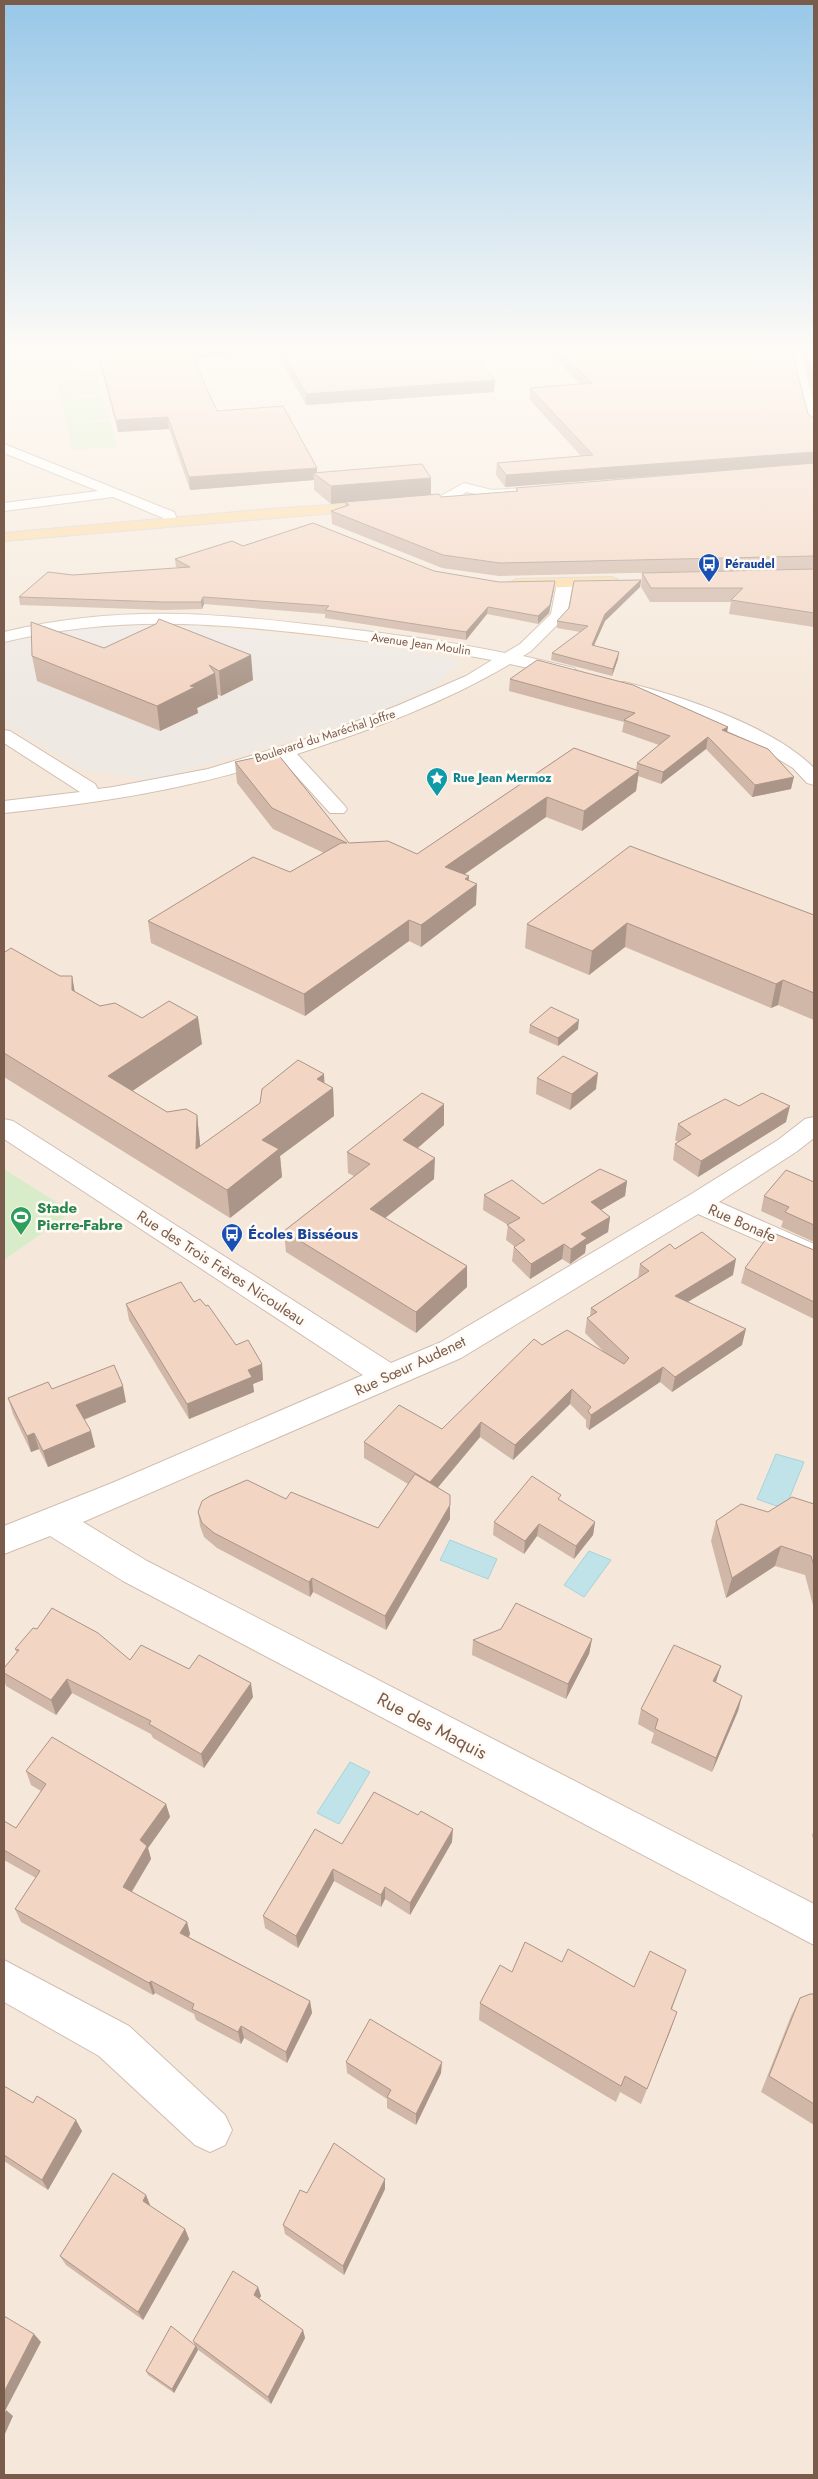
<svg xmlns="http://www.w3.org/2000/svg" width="818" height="2479" font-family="Jost,sans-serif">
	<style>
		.residential { fill: #f5e8da }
		.industrial { fill: #efe9e4 }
		.green { fill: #d8ecc9 }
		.water { fill: #bfe3e8; stroke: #a5d3da }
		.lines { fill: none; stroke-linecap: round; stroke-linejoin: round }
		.minor-casing { stroke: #d1beb0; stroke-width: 2 }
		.major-casing { stroke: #dad1cd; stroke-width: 2 }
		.minor { fill: #fff; fill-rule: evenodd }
		.major { fill: #fbd9a5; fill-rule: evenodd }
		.wall { fill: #d1b7a8 }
		.shaded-wall { fill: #aa9588 }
		.building { fill: #f3d5c3; stroke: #aa9588 }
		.labels { text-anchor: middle; stroke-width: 5; stroke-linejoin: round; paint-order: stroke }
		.far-transit-label { font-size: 12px; font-weight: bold; fill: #164399; stroke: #fffaf3; text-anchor: start }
		.far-street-label { font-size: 12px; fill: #7a5c4d; stroke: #fffaf3 }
		.far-culture-label { font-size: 12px; font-weight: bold; fill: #0d838f; stroke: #fffaf3; text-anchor: start }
		.leisure-label { font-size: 15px; font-weight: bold; fill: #27864d; stroke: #fffaf3; text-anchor: start }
		.street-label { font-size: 15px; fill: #7a5c4d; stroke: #fffaf3 }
		.transit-label { font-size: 15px; font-weight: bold; fill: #164399; stroke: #fffaf3; text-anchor: start }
		.near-street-label { font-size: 18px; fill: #7a5c4d; stroke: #fffaf3 }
	</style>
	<rect width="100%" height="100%" fill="#fdf6ec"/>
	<!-- residential -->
	<rect class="residential" x="4" y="352" width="810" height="2123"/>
	<!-- industrial -->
	<path class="industrial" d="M120,625L206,627L377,646L460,660L438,685L352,722L156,779L85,771L4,723V643L53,631Z"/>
	<!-- green -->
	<g class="green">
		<path d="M4,352H86L91,358L4,380Z"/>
		<path d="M95,372L101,394L61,397L56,375Z"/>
		<path d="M102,396L109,419L67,423L61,399Z"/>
		<path d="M110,421L116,447L72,450L67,424Z"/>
		<path d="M4,1169L72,1212L4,1260Z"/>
	</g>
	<!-- water -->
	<g class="water">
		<path d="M776,1454L804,1462L785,1509L757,1499Z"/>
		<path d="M450,1540L497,1559L488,1579L440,1560Z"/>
		<path d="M589,1551L611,1560L584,1597L564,1585Z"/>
		<path d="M350,1762L370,1772L339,1824L317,1813Z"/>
	</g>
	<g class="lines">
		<!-- minor casing -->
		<g class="minor-casing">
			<g id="minor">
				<path d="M788,352H800L814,403V429L808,425Z"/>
				<path d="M4,444L174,512L179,523L177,526H167L163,518L113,497L4,511V503L98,491L4,453Z"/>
				<path d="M464,483L492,490L524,488L531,492C521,504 481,495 466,492C458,499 449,507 437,504L435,501L437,498Z"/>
				<path d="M565,578L573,583L567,615L531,651L523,656L574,668L577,672L574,676L568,677L510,664C444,703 371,730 297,754L344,805L347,809L344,813H330L281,759C191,789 98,803 4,813V801L80,792L4,743V730L10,731L95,784L98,789L113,787L208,769L329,732L399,705L466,676L492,660C440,650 387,644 335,637C219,623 119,614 4,642V632C118,604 217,613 332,627C390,634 448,641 505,653L520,644L551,614L557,583Z"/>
				<path d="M624,682C682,696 772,726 814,768V785L807,783L793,768L747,740L692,715L618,691L615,687L618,683Z"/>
				<path d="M814,1117V1138L796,1152L719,1202L814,1244V1265L698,1214L461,1358L83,1522L147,1561L814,1904V1945L123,1581L50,1536L4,1554V1526L112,1483L363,1375L4,1139V1119L13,1121L391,1363L441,1342L688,1196L778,1140L805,1119Z"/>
				<path d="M4,1960L129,2026L225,2115L232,2130L225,2145L210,2152L195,2145L99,2056L4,2002Z"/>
			</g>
		</g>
		<!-- major casing -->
		<g class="major-casing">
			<g id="major">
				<path d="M376,502L383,506L381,509L4,541V533L270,509Z"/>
				<path d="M611,577L617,579L619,582L617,585L516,589L508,584L516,579Z"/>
			</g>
		</g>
		<!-- minor -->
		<use href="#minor" class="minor"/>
		<!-- major -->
		<use href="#major" class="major"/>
	</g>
	<!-- wall -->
	<g class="wall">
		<path d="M97,352H269L198,357L199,367H197L217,411L317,472L441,497L516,491V488L678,474L505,487L496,475L497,463L581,456L530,400V388L580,384L548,352H792L808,414L814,418V627L729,614L731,602H650L641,587L642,573L814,569L499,576L442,568L332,524L331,511L345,506V502L331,504L314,490V480L190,490L169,429L118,432Z"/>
		<path d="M276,352H468L495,380L494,392L306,405Z"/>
		<path d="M802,352H814V397Z"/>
		<path d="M243,546L434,571L499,582L554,589L549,613L538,624L487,614L466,640L325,618V614L204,604L202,609L164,610L20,605L19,597L73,575L178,568L176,567L175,559Z"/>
		<path d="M641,580L640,587L605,621L594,645L618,659L612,676L551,660L552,653L580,632L557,628V621Z"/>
		<path d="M156,624L253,680L221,696L217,694L218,698L197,708L198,713L160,731L37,681L32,656L104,648Z"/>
		<path d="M510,679L727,732L791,789L752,797L706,749L661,784L638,776L636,791L582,831L546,817L464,874L469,876L468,880L476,905L421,947L409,941L305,1016L151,943L148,921L290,872L324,853L273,829L237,783L235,762L349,843L417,854L574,748L636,770L637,763L659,745L622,732L624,722L509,691Z"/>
		<path d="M814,915V1020L778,1005L771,1008L625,947L589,975L525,948L527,924Z"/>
		<path d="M4,951L60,976H72L74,991L100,1006L142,1018L202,1044L132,1091L167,1112L197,1115L200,1146L325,1084L333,1088L334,1116L280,1156L282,1177L230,1218L4,1077Z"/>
		<path d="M530,1025L578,1029L558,1046L529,1033Z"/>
		<path d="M537,1078L596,1089L570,1110L536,1094Z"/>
		<path d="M739,1106L786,1122L698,1177L673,1160L675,1144L678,1142L675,1140L678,1124Z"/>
		<path d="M444,1125L417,1148L434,1179L385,1218L467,1266V1287L416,1333L286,1252L284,1231L354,1176L348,1173L347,1152Z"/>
		<path d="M627,1181L625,1196L601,1210L610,1217L608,1232L586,1245L585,1253L570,1264L562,1259L530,1279L512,1261L514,1246L506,1240L508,1225L483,1210L484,1195L543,1204Z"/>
		<path d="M814,1182V1242L781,1227L783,1221L761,1211L764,1196Z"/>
		<path d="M675,1249L733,1275L688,1302L742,1345L672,1392L660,1382L589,1430L586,1427V1420L570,1404L513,1460L480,1437L438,1487L450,1519L386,1630L313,1592L310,1597L217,1548L204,1537L200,1526L198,1512L286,1499L378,1528L408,1484L364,1458V1442L442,1429L542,1345L604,1352L585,1333L587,1318L590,1316L591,1308L638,1279L640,1264Z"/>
		<path d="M814,1250V1319L741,1283L745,1268Z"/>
		<path d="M194,1302L236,1345L262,1364L263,1380L253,1384L254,1392L189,1419L129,1320L126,1304Z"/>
		<path d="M52,1389L126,1402L84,1420L95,1447L48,1467L39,1449L31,1452L13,1414L8,1398Z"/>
		<path d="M560,1501L595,1522L593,1535L574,1559L537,1536L524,1554L493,1535L494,1522Z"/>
		<path d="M814,1504V1609L805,1575L775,1566L726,1598L711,1541L716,1521L768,1512Z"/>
		<path d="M37,1629L130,1660L189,1669L253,1697L204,1768L153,1738L151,1734L72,1693L56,1715L6,1686L4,1679V1668L17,1653L15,1649Z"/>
		<path d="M592,1639L589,1654L566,1699L472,1655L473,1640Z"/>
		<path d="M721,1666L716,1682L742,1696L738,1711L712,1772L651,1743L654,1733L638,1724L641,1709Z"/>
		<path d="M26,1771L166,1804L170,1817L148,1848L151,1859L132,1892L187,1922L190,1934L189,1937L310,2001L312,2013L287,2063L244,2038L241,2044L218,2032L196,2020L194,2014L155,1993L153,1995L21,1922L15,1909L36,1878L4,1860V1821L16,1828L41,1791L31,1785Z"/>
		<path d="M814,1830V1842L812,1835Z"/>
		<path d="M452,1842L410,1915L385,1899L381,1907L334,1881L298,1948L265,1928L263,1916L342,1844Z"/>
		<path d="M562,1962L634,1987L686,1970L672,2009L671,2029L641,2104L620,2092L616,2102L479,2020L480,2003L512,1972Z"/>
		<path d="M814,1994V2125L761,2092L791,2016L800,1998Z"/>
		<path d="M346,2062L441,2073L416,2125L387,2108V2099L347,2073Z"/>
		<path d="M4,2086L33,2103L82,2131L48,2190L4,2161Z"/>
		<path d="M385,2189L344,2275L285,2234L283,2225L307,2193Z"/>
		<path d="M146,2195L150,2206L185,2229L189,2239L143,2320L66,2265L60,2256Z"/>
		<path d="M258,2287L261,2296L259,2298L303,2330L305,2338L271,2404L197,2349L198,2350L174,2393L148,2375L146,2371L195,2345L193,2341Z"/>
	</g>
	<!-- shaded-wall -->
	<g class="shaded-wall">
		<path d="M194,352H269L198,357Z"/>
		<path d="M495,380L494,392L306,405V394Z"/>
		<path d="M168,417L169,429L118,432L116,420Z"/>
		<path d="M814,452V464L505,487L506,475Z"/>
		<path d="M317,468V475L313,473L314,480L190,490L189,477Z"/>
		<path d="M431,478V495L331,504V486Z"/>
		<path d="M641,580L640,587L605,621L591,652L592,645L605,614Z"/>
		<path d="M555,581L554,589L549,613L538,624V616Z"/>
		<path d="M203,597L204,604L202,609L201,602Z"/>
		<path d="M488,607L487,614L466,640V632Z"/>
		<path d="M619,652L618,659L612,676L613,669Z"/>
		<path d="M251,655L253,680L221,696L219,671Z"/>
		<path d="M215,673L218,698L197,708L198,713L160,731L157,706L190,686Z"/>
		<path d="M728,727L726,739L722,730Z"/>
		<path d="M708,737L706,749L661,784L663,772Z"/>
		<path d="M639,771L636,791L582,831L584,811Z"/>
		<path d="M794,777L791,789L752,797L755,785Z"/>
		<path d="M547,797L546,817L445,888V867Z"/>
		<path d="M469,876L468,890L477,884L476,905L421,947V925Z"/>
		<path d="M409,920V941L305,1016L304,994Z"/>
		<path d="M627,923L625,947L589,975L592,951Z"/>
		<path d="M72,976L77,1004L72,990Z"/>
		<path d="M783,980L778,1005L771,1008L776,984Z"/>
		<path d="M198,1017L202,1044L113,1104L108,1076Z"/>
		<path d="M579,1020L578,1029L558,1046V1038Z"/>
		<path d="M598,1073L596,1089L570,1110L572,1094Z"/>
		<path d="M324,1074L325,1094L333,1088L334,1116L280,1156L282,1177L230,1218L227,1190L262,1140L317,1079Z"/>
		<path d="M444,1104V1125L403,1161V1140Z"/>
		<path d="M790,1106L786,1122L698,1177L701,1161Z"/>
		<path d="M197,1115L200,1143V1173L196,1149Z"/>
		<path d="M435,1158L434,1179L370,1230V1209Z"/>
		<path d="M627,1181L625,1196L589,1217L591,1202Z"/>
		<path d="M610,1217L608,1232L586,1245L585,1253L570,1264L571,1249L581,1234Z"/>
		<path d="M564,1244L562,1259L530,1279L531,1264Z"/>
		<path d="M736,1259L733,1275L672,1311L675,1296Z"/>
		<path d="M467,1266V1287L416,1333V1312Z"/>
		<path d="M746,1329L742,1345L672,1392L675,1377Z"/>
		<path d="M262,1364L263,1380L253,1384L254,1392L189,1419L187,1404L248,1370Z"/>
		<path d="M663,1367L660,1382L589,1430L591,1415Z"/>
		<path d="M123,1386L126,1402L80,1421L76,1405Z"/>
		<path d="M572,1389L570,1404L513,1460L515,1445Z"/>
		<path d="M481,1422L480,1437L430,1497V1482Z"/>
		<path d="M91,1431L95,1447L48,1467L43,1451Z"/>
		<path d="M34,1433L39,1449L31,1452L27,1436Z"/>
		<path d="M450,1505V1519L386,1630L385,1616Z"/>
		<path d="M595,1522L593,1535L574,1559L576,1546Z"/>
		<path d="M539,1524L537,1536L524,1554L525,1541Z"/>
		<path d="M781,1546L775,1566L726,1598L732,1578Z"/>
		<path d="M312,1578L313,1592L310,1597L309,1582Z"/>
		<path d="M592,1639L589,1654L566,1699L568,1684Z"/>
		<path d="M721,1666L716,1681L709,1696L713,1681Z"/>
		<path d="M67,1679L72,1693L56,1715L51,1700Z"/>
		<path d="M251,1683L253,1697L204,1768L201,1754Z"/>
		<path d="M742,1696L738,1711L712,1772L716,1758Z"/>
		<path d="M166,1804L170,1817L148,1848L151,1859L127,1899L123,1887L140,1840Z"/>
		<path d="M453,1829L452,1842L410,1915V1903Z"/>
		<path d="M333,1869L334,1881L298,1948L296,1936Z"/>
		<path d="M385,1887V1899L381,1907V1895Z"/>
		<path d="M187,1922L190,1934L184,1945L180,1933Z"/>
		<path d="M151,1981L155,1993L153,1995L149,1983Z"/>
		<path d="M310,2001L312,2013L287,2063L286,2052Z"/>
		<path d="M677,2012L671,2029L641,2104L647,2089Z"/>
		<path d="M241,2026L244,2038L241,2044L238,2032Z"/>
		<path d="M442,2062L441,2073L416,2125V2114Z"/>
		<path d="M76,2120L82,2131L48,2190L42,2180Z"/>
		<path d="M385,2179V2189L344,2275L343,2266Z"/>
		<path d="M146,2195L150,2205L148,2211L143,2201Z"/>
		<path d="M185,2229L189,2239L143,2320L138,2312Z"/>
		<path d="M258,2287L261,2296L257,2303L254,2295Z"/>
		<path d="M303,2330L305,2338L271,2404L268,2397Z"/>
		<path d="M34,2334L41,2342L5,2411L4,2410V2392Z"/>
		<path d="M196,2346L198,2350L174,2393L172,2389Z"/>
		<path d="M6,2410L13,2416L4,2436V2414Z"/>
	</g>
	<!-- building -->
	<g class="building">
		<path d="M98,352H196L198,356H192L217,411L283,406L317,468L189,477L168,417L116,420Z"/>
		<path d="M282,352H468L495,380L306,394Z"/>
		<path d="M560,352H792L808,414L814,418V452L506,475L497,463L593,455L530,388L592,383Z"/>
		<path d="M807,352H814V379Z"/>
		<path d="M814,463V556L500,563L443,555L331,511L349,505L345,502L439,494L441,497L518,491L516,488Z"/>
		<path d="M422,464L431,478L331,486L313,473Z"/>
		<path d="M313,523L434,571L499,582L555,581L550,605L538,616L488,607L466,632L325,610L329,606L203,597L201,602H163L19,597L48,572L73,575L190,567L175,559L232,541L243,546Z"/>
		<path d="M814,569V613L731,600L743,588H651L642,573Z"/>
		<path d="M641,580L605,614L592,645L619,652L613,669L552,653L588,626L557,621L569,608L574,581Z"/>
		<path d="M159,619L251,655L219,671L209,665L215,673L190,686L195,687L157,706L32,656L31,622L104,648L156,624Z"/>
		<path d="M537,660L633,685L728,727L722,730L768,749L794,777L755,785L708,737L663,772L637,763L670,736L624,720L635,713L510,679Z"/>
		<path d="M574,748L639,771L584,811L547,797L541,801L445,867L469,876L465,879L477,884L421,925L409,920L304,994L148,921L253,857L290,872L341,843H347L272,808L235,762L277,753L349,843L388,841L417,854Z"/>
		<path d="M630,846L814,915V993L783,980L776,984L627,923L592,951L527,924Z"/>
		<path d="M11,948L60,976H72V990L100,1006L115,1003L142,1018L169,1001L198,1017L108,1076L167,1112L186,1109L197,1115L196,1149L260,1103L262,1089L298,1060L324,1074L317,1079L333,1088L262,1140L279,1149L227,1190L4,1053V951L5,952Z"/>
		<path d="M551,1007L579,1020L558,1038L530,1025Z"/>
		<path d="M563,1056L598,1073L572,1094L537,1078Z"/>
		<path d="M422,1093L444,1104L403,1140L435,1158L370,1209L467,1266L416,1312L284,1231L370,1164L347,1152Z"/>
		<path d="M762,1093L790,1106L701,1161L675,1144L691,1134L678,1124L725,1099L739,1106Z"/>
		<path d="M600,1169L627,1181L591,1202L610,1217L581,1234L587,1238L571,1249L564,1244L531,1264L514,1247L525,1240L507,1225L520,1218L484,1195L512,1180L543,1204Z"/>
		<path d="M786,1170L814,1182V1225L785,1212L789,1207L764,1196Z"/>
		<path d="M702,1232L736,1259L675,1296L746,1329L675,1377L663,1367L591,1415L588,1411L591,1407L572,1389L515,1445L481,1422L430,1482L364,1442L399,1405L442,1429L534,1339L542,1345L567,1330L624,1364L629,1358L587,1318L597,1312L591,1308L649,1271L640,1264L670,1244L675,1249Z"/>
		<path d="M771,1232L814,1250V1302L745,1268Z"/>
		<path d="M181,1282L194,1302L200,1299L206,1306L208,1305L236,1345L248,1340L262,1364L248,1370L252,1377L187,1404L126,1304Z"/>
		<path d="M114,1365L123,1386L76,1405L91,1431L43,1451L34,1433L27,1436L8,1398L48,1382L52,1389Z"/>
		<path d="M415,1474L450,1495V1505L385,1616L312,1578L309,1582L214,1533L202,1523L198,1512L202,1501L210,1496L247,1480L286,1499L291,1492L378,1528Z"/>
		<path d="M532,1476L561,1495L558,1499L595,1522L576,1546L539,1524L525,1541L494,1522Z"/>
		<path d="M792,1497L814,1504V1566L811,1556L781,1546L732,1578L716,1521L741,1504L768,1512Z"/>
		<path d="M516,1603L592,1639L568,1684L473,1640L501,1629Z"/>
		<path d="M52,1608L98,1633L130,1660L141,1645L189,1669L199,1655L251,1683L201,1754L149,1724L151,1721L67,1679L51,1700L4,1673V1668L19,1650L15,1649L33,1628L37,1629Z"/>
		<path d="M674,1645L721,1666L713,1681L742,1696L716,1758L655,1729L658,1719L641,1709Z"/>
		<path d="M52,1737L166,1804L140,1840L147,1846L123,1887L187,1922L180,1933L310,2001L286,2052L241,2026L238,2032L215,2020L192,2009L194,2004L151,1981L149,1983L15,1909L40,1871L4,1850V1821L16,1828L46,1784L26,1771Z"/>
		<path d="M374,1792L418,1815L421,1811L453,1829L410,1903L385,1887L381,1895L333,1869L296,1936L263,1916L315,1829L342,1844Z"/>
		<path d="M525,1942L562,1962L568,1949L634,1987L650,1951L686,1970L671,2009L677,2012L647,2089L625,2076L621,2086L480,2003L500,1965L512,1972Z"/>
		<path d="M810,1994H814V2104L769,2076L800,1998Z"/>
		<path d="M370,2019L442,2062L416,2114L387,2097L391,2090L346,2062Z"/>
		<path d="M4,2086L33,2103L37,2096L76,2120L42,2180L4,2155Z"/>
		<path d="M334,2143L385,2179L343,2266L283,2225L300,2190L307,2193Z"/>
		<path d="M113,2173L146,2195L143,2201L185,2229L138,2312L60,2256Z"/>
		<path d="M233,2271L258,2287L254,2295L303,2330L268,2397L193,2341Z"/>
		<path d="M4,2316L34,2334L4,2392Z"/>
		<path d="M171,2326L196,2346L172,2389L146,2371Z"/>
	</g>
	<!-- sky -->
	<linearGradient id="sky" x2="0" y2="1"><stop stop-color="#97c7e8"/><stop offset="0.5" stop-color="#fefbf6"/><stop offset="1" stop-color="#fefbf6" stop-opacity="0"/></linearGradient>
	<rect width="818" height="699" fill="url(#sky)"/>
	<!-- icons -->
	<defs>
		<g id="bus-pin" transform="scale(1.125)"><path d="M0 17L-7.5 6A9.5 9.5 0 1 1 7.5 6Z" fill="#1a4fb4" stroke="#fffaf3"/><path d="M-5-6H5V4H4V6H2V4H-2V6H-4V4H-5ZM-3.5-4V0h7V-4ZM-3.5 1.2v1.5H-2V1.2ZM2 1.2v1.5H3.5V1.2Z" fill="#fff"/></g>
		<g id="sight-pin" transform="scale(1.125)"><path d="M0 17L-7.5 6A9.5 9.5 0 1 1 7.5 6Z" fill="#0f9aa8" stroke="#fffaf3"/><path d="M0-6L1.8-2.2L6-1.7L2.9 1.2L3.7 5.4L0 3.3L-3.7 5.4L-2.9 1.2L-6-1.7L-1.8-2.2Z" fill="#fff"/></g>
		<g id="stadium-pin" transform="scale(1.125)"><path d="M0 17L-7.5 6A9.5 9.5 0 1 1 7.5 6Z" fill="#2e9e5b" stroke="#fffaf3"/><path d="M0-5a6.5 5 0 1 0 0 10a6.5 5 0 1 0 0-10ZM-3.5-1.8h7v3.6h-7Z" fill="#fff"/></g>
	</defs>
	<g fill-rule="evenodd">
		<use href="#bus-pin" x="709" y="564"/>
		<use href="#sight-pin" x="437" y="778"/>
		<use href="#stadium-pin" x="21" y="1217"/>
		<use href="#bus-pin" x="232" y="1234"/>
	</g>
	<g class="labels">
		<!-- far-transit labels -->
		<g class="far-transit-label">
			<text x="725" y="568">Péraudel</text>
		</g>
		<!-- far-street labels -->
		<g class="far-street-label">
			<text transform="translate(421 644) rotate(8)" y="4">Avenue Jean Moulin</text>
			<text transform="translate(325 736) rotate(-18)" y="4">Boulevard du Maréchal Joffre</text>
		</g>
		<!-- far-culture labels -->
		<g class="far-culture-label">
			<text x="453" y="782">Rue Jean Mermoz</text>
		</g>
		<!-- leisure labels -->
		<g class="leisure-label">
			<text x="37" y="1213">Stade<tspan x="37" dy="17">Pierre-Fabre</tspan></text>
		</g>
		<!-- street labels -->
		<g class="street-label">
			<text transform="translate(742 1223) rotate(24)" y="5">Rue Bonafe</text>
			<text transform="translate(221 1268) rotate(33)" y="5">Rue des Trois Frères Nicouleau</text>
			<text transform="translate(410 1366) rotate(-25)" y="5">Rue Sœur Audenet</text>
		</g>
		<!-- transit labels -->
		<g class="transit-label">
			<text x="248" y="1239">Écoles Bisséous</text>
		</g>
		<!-- near-street labels -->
		<g class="near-street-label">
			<text transform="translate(432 1726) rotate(28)" y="6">Rue des Maquis</text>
		</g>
	</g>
	<!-- border -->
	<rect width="818" height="2479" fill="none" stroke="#7a5c4d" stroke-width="10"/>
</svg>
